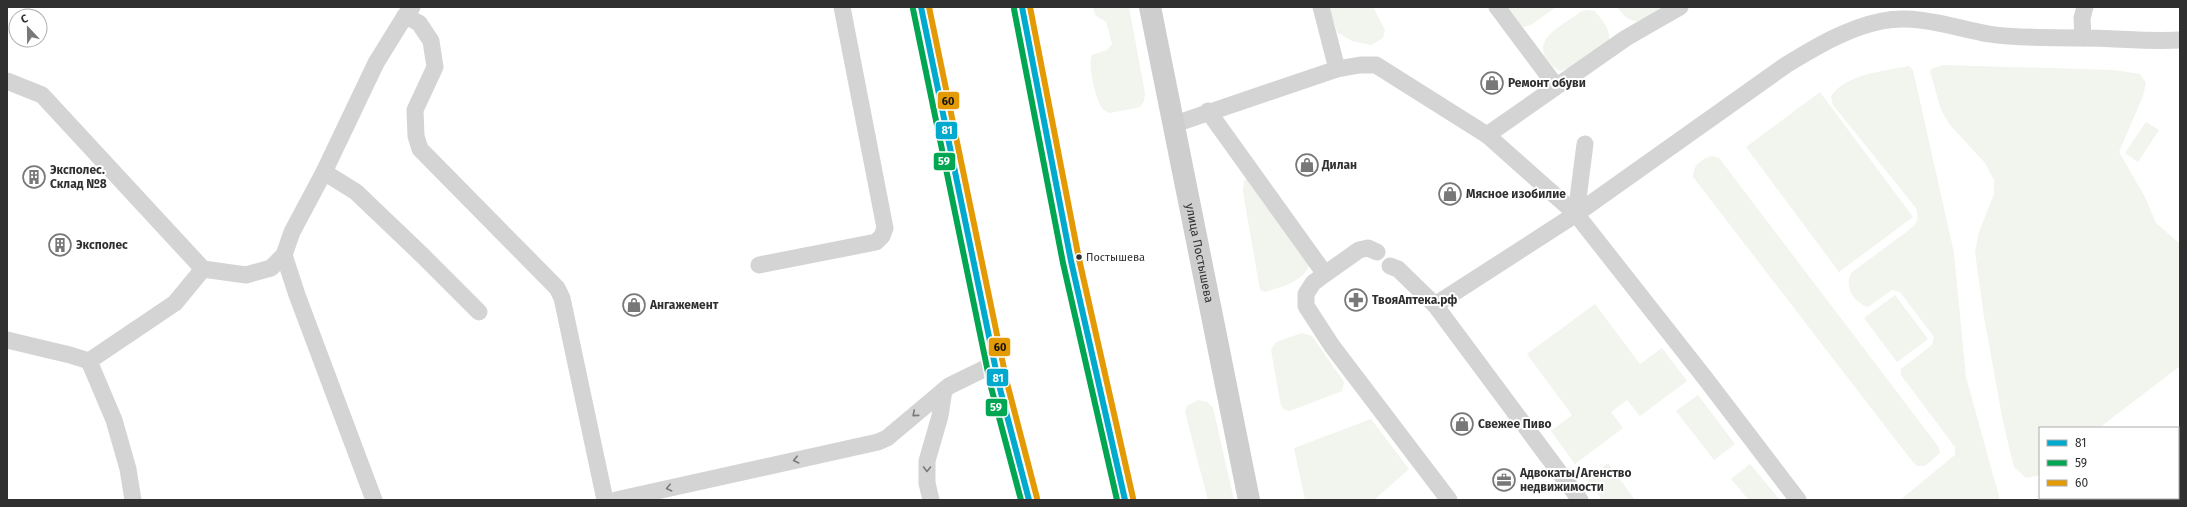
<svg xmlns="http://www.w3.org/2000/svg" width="2187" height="507" font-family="'Fira Sans',sans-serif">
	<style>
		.green { fill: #f1f5ed }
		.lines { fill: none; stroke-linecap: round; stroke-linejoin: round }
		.lane { stroke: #d4d4d4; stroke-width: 17 }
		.secondary { stroke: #cecece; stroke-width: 22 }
		.highway { stroke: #c2c2c2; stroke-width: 22 }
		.bus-1-casing { stroke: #fff; stroke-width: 9 }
		.bus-2-casing { stroke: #fff; stroke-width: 9 }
		.bus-3-casing { stroke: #fff; stroke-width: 9 }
		.bus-1 { stroke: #00a9ce; stroke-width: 6 }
		.bus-2 { stroke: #00a651; stroke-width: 6 }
		.bus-3 { stroke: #e39a05; stroke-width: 6 }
		.oneway { stroke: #7a7a7a }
		.bus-dot { fill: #303030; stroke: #fff; stroke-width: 1.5 }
		.labels { text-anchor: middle; stroke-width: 4; stroke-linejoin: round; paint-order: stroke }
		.bus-label { font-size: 11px; fill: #303030; stroke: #fff; text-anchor: start }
		.poi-label { font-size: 12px; font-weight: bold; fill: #303030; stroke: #fff; text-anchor: start }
		.street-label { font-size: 12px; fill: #303030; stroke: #fff }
		.line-badge { stroke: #fff; stroke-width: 1.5 }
		.badge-label { font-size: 11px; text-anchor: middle; font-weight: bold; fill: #fff }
		.pale-badge-label { font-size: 11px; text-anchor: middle; font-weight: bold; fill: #111 }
	</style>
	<rect width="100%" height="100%" fill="#fff"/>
	<!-- green -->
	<g class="green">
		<path d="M1093,7H1129L1145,93L1144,101L1140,107L1110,113C1108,112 1104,111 1102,108C1096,100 1087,65 1092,55L1107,50L1112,44L1106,22L1095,15Z"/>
		<path d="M1329,7H1373L1385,30L1383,38L1371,45L1352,41L1337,32Z"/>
		<path d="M1507,7H1556L1531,25L1523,27Z"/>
		<path d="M1617,7H1667C1645,19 1635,32 1617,7Z"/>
		<path d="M1588,10L1595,11C1602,20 1611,29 1609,41L1569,68L1560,71C1554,68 1551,64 1547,59C1531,38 1568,22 1582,11Z"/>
		<path d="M1943,65L2114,70L2140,74L2146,83L2143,96L2119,152L2145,197L2156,223L2180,244V366L2099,428H2040V475L2026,478L2014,467L2003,422L1984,317L1975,252L1979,232L1994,194V180L1985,163L1950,125L1941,110L1930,71L1933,68Z"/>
		<path d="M1909,66L1913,70L1954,253L1966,377L2000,500H1900L1955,455V447L1901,375V369L1932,345L1934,337L1900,292L1892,290L1868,307C1854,303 1844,287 1851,273L1909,230C1918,223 1919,219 1916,208L1833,105L1831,97C1844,74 1885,71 1909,66Z"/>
		<path d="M1820,92L1913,217L1839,272L1746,147Z"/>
		<path d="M2146,122L2159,130L2138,162L2125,153Z"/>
		<path d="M1712,156L1719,158L1938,446L1940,453L1925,466H1917L1912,461L1693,177C1693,165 1701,159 1712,156Z"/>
		<path d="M1246,179L1254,184L1310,264C1302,283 1283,286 1265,292L1260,290L1243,192L1244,181Z"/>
		<path d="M1895,295L1928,339L1897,362L1864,318Z"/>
		<path d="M1595,304L1640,364L1662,348L1687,381L1640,416L1627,400L1611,412L1623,428L1575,464L1551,431L1572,415L1527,354Z"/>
		<path d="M1302,333L1312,336L1344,382L1342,391L1290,411L1285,410L1281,406L1271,350L1276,342Z"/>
		<path d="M1698,395L1735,444L1714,460L1676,411Z"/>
		<path d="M1198,400L1207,402L1213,408L1234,500H1208L1185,412L1187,406Z"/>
		<path d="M1371,419L1409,469L1374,500H1305L1294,448Z"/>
		<path d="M1608,463L1635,500H1602L1587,480Z"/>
		<path d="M1750,464L1780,500H1749L1731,479Z"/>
	</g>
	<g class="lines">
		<!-- lane -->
		<g class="lane">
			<path d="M412,7L405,16L419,23L431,41L435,67L415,110L416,136L420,149L557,288L562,298L605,500"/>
			<path d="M1321,7L1337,69"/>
			<path d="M1497,7L1556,86"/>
			<path d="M2083,38L2082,18L2085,7"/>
			<path d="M7,81L42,95L203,269L246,275L271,268L284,255L292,232L324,172L376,63L405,16"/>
			<path d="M1208,111L1325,274L1359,250L1368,248L1377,252"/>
			<path d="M1175,124L1337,69L1360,65H1376L1487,135L1626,38L1680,7"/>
			<path d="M1487,135L1576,214L1705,378L1798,500"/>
			<path d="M324,172L356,192L423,256L479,312"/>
			<path d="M1576,214L1585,144"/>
			<path d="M284,255L297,295L374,500"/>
			<path d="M759,265L876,242L882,236L885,228L842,7"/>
			<path d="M1390,266L1398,269L1435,305"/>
			<path d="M1325,274L1313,283L1306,294V306L1332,346L1449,500"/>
			<path d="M7,340L70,355L89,361"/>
			<path d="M133,500L128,469L114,420L89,361L175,303L203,269"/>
			<path d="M616,500L878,442L887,438L949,386L994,364"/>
			<path d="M931,500L927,483V461L940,416L944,390"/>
			<path d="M1580,500L1435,305L1576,214L1786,65C1816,47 1847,28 1882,21C1918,14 1955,28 1989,34C2020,39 2052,37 2083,38C2115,38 2148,42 2180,40"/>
		</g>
		<!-- secondary -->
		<path class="secondary" id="s1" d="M1150,7L1249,500"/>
		<!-- highway -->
		<g class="highway">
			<path d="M921,7L999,385L1029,500"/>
			<path d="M1022,7L1071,261L1125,500"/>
		</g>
		<!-- bus-1 casing -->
		<g class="bus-1-casing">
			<g id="bus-1">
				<path d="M921,7L999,385L1029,500"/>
				<path d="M1022,7L1071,261L1125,500"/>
			</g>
		</g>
		<!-- bus-2 casing -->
		<g class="bus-2-casing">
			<g id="bus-2">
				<path d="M913,9L991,387L1021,500"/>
				<path d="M1014,9L1063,263L1117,500"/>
			</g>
		</g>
		<!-- bus-3 casing -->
		<g class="bus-3-casing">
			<g id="bus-3">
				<path d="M929,7L1007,383L1037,498"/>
				<path d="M1030,7L1079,259L1133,498"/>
			</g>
		</g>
		<!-- bus-1 -->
		<use href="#bus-1" class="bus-1"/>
		<!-- bus-2 -->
		<use href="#bus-2" class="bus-2"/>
		<!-- bus-3 -->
		<use href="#bus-3" class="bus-3"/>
	</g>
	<!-- one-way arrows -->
	<defs><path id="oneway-chevron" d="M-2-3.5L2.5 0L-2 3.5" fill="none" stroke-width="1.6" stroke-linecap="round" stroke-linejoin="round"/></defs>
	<g class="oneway">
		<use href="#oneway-chevron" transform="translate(915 414) rotate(140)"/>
		<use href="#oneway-chevron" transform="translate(796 460) rotate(167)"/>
		<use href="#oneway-chevron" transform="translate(927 469) rotate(91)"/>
		<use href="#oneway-chevron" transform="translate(669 488) rotate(167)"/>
	</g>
	<!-- icons -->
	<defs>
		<g id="shop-ring" transform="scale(1.15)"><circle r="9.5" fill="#fff" stroke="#787878" stroke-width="1.5"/><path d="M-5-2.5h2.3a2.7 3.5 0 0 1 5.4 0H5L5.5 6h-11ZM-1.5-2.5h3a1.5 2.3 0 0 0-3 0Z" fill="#787878"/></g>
		<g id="building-ring" transform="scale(1.15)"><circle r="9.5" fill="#fff" stroke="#787878" stroke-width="1.5"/><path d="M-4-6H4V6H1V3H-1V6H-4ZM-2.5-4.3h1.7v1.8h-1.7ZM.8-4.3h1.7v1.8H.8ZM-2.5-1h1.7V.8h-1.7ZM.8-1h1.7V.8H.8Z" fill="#787878"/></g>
		<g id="pharmacy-ring" transform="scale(1.15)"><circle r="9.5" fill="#fff" stroke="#787878" stroke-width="1.5"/><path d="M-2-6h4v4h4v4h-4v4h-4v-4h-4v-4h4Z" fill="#787878"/></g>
		<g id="office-ring" transform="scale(1.15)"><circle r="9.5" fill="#fff" stroke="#787878" stroke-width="1.5"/><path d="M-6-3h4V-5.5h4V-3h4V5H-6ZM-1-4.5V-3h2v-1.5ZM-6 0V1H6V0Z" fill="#787878"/></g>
	</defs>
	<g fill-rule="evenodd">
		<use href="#shop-ring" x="1492" y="83"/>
		<use href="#shop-ring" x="1307" y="165"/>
		<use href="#building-ring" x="34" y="177"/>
		<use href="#shop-ring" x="1450" y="194"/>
		<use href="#building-ring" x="60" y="245"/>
		<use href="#pharmacy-ring" x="1356" y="300"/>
		<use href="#shop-ring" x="634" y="305"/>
		<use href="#shop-ring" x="1462" y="424"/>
		<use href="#office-ring" x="1504" y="480"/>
	</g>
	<!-- markers -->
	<circle class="bus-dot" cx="1079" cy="257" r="3.5"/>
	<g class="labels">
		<!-- bus labels -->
		<g class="bus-label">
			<text x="1086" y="261">Постышева</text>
		</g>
		<!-- poi labels -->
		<g class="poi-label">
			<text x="1508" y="87">Ремонт обуви</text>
			<text x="1322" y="169">Дилан</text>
			<text x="50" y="174">Эксполес.<tspan x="50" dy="14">Склад №8</tspan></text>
			<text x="1466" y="198">Мясное изобилие</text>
			<text x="76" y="249">Эксполес</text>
			<text x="1372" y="304">ТвояАптека.рф</text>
			<text x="650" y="309">Ангажемент</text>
			<text x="1478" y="428">Свежее Пиво</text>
			<text x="1520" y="477">Адвокаты/Агенство<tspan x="1520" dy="14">недвижимости</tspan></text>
		</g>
		<!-- street labels -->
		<g class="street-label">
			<text dy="4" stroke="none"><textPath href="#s1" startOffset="251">улица Постышева</textPath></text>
		</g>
	</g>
	<g class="line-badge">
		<rect x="937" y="91" width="23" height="19" rx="4" fill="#e39a05"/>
		<rect x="935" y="121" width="23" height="19" rx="4" fill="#00a9ce"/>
		<rect x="933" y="152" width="23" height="19" rx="4" fill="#00a651"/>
		<rect x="988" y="337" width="23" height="20" rx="4" fill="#e39a05"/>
		<rect x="986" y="368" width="23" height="19" rx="4" fill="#00a9ce"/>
		<rect x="985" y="398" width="23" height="19" rx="4" fill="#00a651"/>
	</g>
	<g class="badge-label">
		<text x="947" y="134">81</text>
		<text x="944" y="165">59</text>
		<text x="998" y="382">81</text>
		<text x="996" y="411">59</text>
	</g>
	<g class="pale-badge-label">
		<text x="948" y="105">60</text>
		<text x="1000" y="351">60</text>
	</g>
	<!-- border -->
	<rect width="2187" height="507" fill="none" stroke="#303030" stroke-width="16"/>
	<!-- legend -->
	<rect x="2039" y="427" width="140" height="72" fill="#ffffff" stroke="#acacac"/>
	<rect x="2047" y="440" width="20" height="6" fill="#00a9ce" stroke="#acacac"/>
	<text x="2075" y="447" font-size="12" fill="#303030">81</text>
	<rect x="2047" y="460" width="20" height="6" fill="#00a651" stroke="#acacac"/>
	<text x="2075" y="467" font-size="12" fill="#303030">59</text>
	<rect x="2047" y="480" width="20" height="6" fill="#e39a05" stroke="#acacac"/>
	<text x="2075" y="487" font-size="12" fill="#303030">60</text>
	<!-- north arrow -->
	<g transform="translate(28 28) rotate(338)"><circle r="19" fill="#ffffff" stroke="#acacac"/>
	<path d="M0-3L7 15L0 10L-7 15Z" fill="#787878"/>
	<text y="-6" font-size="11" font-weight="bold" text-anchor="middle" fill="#303030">С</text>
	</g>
</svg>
